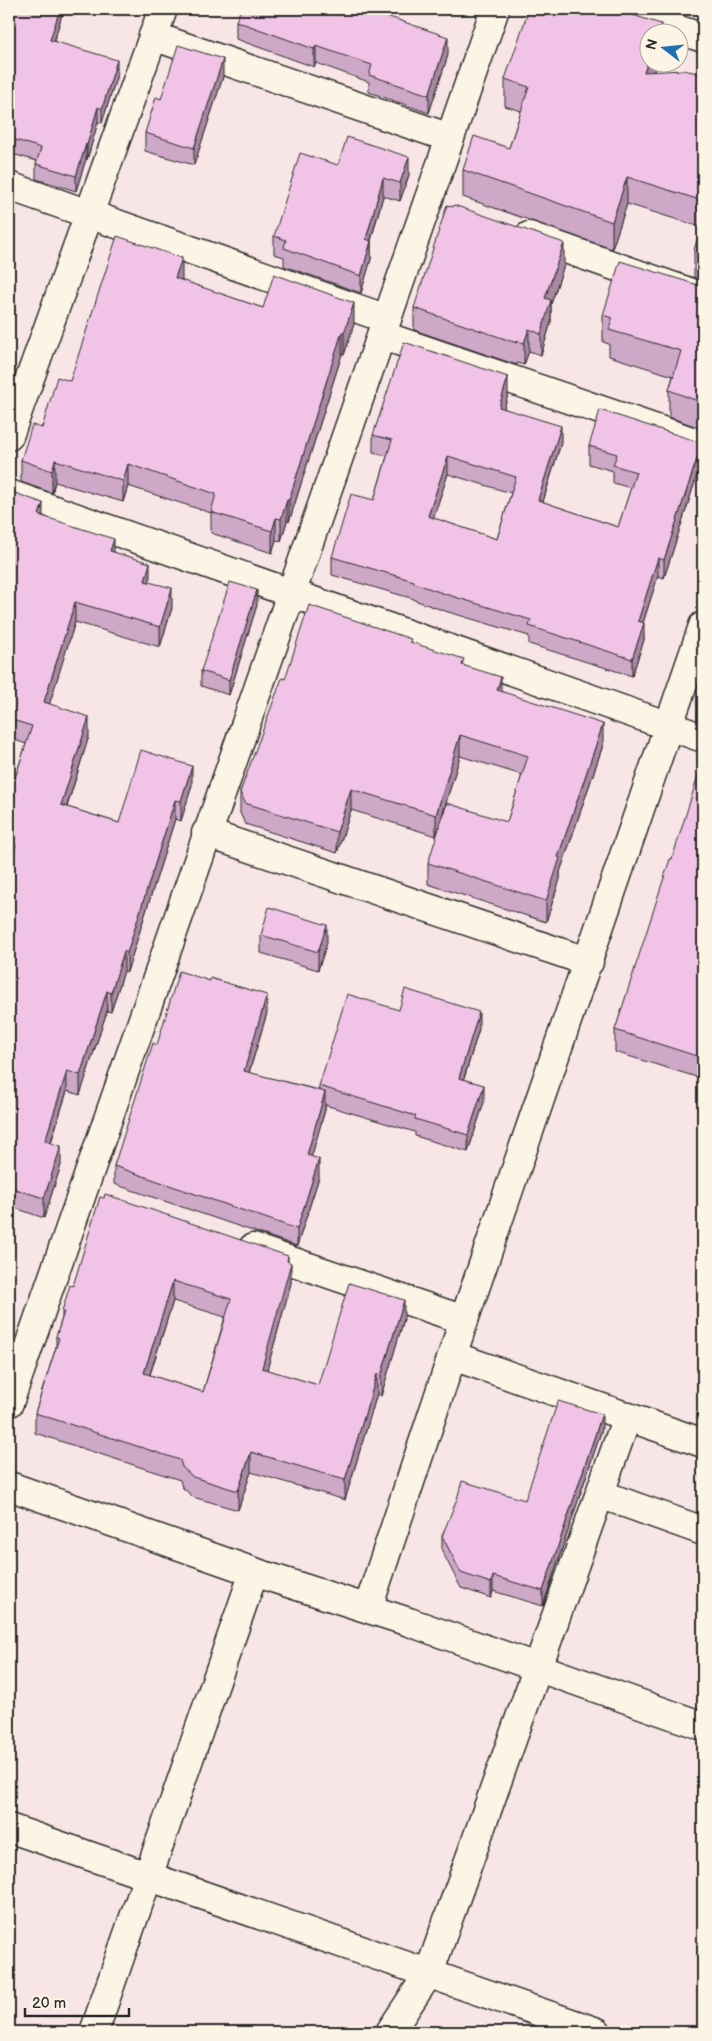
<svg xmlns="http://www.w3.org/2000/svg" width="712" height="2041" font-family="'Balsamiq Sans',sans-serif">
	<style>
		.lines { fill: none; stroke-linecap: round; stroke-linejoin: round }
		.minor-casing { stroke: #2b2b2b; stroke-width: 31 }
		.minor { stroke: #fcf5e5; stroke-width: 28 }
		.wall { fill: #cea8c7; stroke: #2b2b2b; fill-rule: evenodd }
		.shaded-wall { fill: #a888a2; stroke: #2b2b2b }
		.building { fill: #f0c3e7; stroke: #2b2b2b; fill-rule: evenodd }
	</style>
	<rect width="100%" height="100%" fill="#f8e6e6"/>
	<filter id="ink" filterUnits="userSpaceOnUse"><feTurbulence type="fractalNoise" baseFrequency=".02" numOctaves="2"/><feDisplacementMap in="SourceGraphic" scale="10" xChannelSelector="R" yChannelSelector="G"/><feConvolveMatrix kernelMatrix="1 2 1 2 8 2 1 2 1" color-interpolation-filters="sRGB"/></filter>
	<g filter="url(#ink)">
		<g class="lines">
			<!-- minor casing -->
			<g class="minor-casing">
				<g id="minor">
					<path d="M617,9L703,38"/>
					<path d="M153,36L450,138"/>
					<path d="M9,186L387,319"/>
					<path d="M529,236L703,297"/>
					<path d="M381,335L703,445"/>
					<path d="M9,436L163,9"/>
					<path d="M9,494L703,738"/>
					<path d="M206,833L589,962"/>
					<path d="M253,1248L464,1320"/>
					<path d="M453,1356L703,1443"/>
					<path d="M9,1403C169,938 333,474 495,9"/>
					<path d="M9,1486L254,1572L409,1622L703,1726"/>
					<path d="M600,1494L703,1531"/>
					<path d="M368,1608L464,1320L703,626"/>
					<path d="M9,1828L597,2032"/>
					<path d="M94,2032L254,1572"/>
					<path d="M390,2032L429,1973L627,1417"/>
				</g>
			</g>
			<!-- minor -->
			<use href="#minor" class="minor"/>
		</g>
		<!-- wall -->
		<g class="wall">
			<path d="M9,9H62V14L54,42L117,75L102,123L98,122L87,160L86,159L76,191L36,179V164L37,161L9,153Z"/>
			<path d="M236,21L448,55L429,113L369,92V82L316,63L314,67L236,39Z"/>
			<path d="M661,32L654,72L703,74V281L694,277V251L701,227L627,204L612,249L463,197V170L509,148L521,111L505,106V79Z"/>
			<path d="M223,77L194,165L145,151V133L161,99Z"/>
			<path d="M338,165L409,175L400,201L383,196L371,241V259L361,293L284,266V257L274,254V236Z"/>
			<path d="M564,265L551,304V322L541,355L529,351L524,365L517,363V365L414,330V308Z"/>
			<path d="M182,279V281L263,308L354,324L344,355L342,354L289,522L287,521L281,541L276,540L272,553L211,533V513L128,486L123,502L55,482L52,493L21,482V460L70,381Z"/>
			<path d="M698,285H703V429L669,417V390L673,376L609,356V344L603,342V315Z"/>
			<path d="M508,395L504,408L561,443L543,502L618,527L631,488L613,483V471L589,464V446L702,460L664,578L658,576L643,623L644,640L632,676L529,644V636L445,611L414,600V599L332,575V557L374,500L387,456L373,452V435ZM448,474L511,493L497,539L433,518Z"/>
			<path d="M9,498L114,552L150,582L172,608L160,647L75,622L49,704L89,736L67,807L119,823L192,785L181,821L175,819L127,972L124,971L111,1012L107,1011L80,1095L67,1091L51,1143L61,1165L44,1218L9,1206V868L10,863H9V782L13,784L26,744L9,738Z"/>
			<path d="M257,605L229,695L201,686V671Z"/>
			<path d="M411,643L464,665L501,692L603,745L560,872V879L546,922L428,884V863L507,822L522,775L460,756L436,836L351,810L337,853L245,824L240,813V792L285,679Z"/>
			<path d="M703,767V1079L615,1052V1030Z"/>
			<path d="M261,935L327,943L318,970L261,953Z"/>
			<path d="M399,1010L479,1029L464,1079L484,1102L468,1152L415,1136V1132L325,1105V1110L311,1157L319,1177L297,1246L114,1184V1166L157,1045L267,1013L249,1073L319,1090V1086Z"/>
			<path d="M288,1262L291,1283L267,1370L318,1385L404,1319L381,1396L377,1394L345,1500L251,1472L238,1510L193,1497L182,1487L180,1480L35,1433V1413L56,1347V1337L62,1318V1311L73,1286ZM173,1301L225,1317L203,1392L150,1375Z"/>
			<path d="M602,1429L543,1606L493,1591L491,1598L461,1588L442,1551V1536L525,1500Z"/>
		</g>
		<!-- shaded-wall -->
		<g class="shaded-wall">
			<path d="M60,9H62V14L50,55V40Z"/>
			<path d="M661,24V32H658Z"/>
			<path d="M448,37V55L429,113V95Z"/>
			<path d="M316,46V63L314,67V49Z"/>
			<path d="M650,57V62H657L644,99V72Z"/>
			<path d="M223,59V77L194,165V148Z"/>
			<path d="M117,60V75L102,123V109Z"/>
			<path d="M98,107V122L87,160V145Z"/>
			<path d="M86,144V159L76,191V176Z"/>
			<path d="M409,157V175L400,201V183Z"/>
			<path d="M627,177V204L612,249V222Z"/>
			<path d="M383,178V196L366,257V239Z"/>
			<path d="M371,241V259L361,293V276Z"/>
			<path d="M564,243V265L551,304V322L541,355V334L545,298Z"/>
			<path d="M182,258V279L175,300V278Z"/>
			<path d="M354,303V324L344,355V333Z"/>
			<path d="M529,329V351L524,365V343Z"/>
			<path d="M342,332V354L289,522V500Z"/>
			<path d="M508,377V395L499,424V407Z"/>
			<path d="M561,426V443L538,517V500Z"/>
			<path d="M702,443V460L664,578V560Z"/>
			<path d="M448,456V474L428,534V516Z"/>
			<path d="M55,460V482L52,493V471Z"/>
			<path d="M128,464V486L123,502V481Z"/>
			<path d="M287,500V521L281,541V519Z"/>
			<path d="M43,503V522L39,515Z"/>
			<path d="M276,518V540L272,553V531Z"/>
			<path d="M114,539V559L110,551Z"/>
			<path d="M658,558V576L638,638V621Z"/>
			<path d="M150,563V582L145,581Z"/>
			<path d="M172,588V608L160,647V627Z"/>
			<path d="M257,590V605L229,695V680Z"/>
			<path d="M75,602V622L44,722V702Z"/>
			<path d="M644,623V640L632,676V659Z"/>
			<path d="M501,677V698L497,690Z"/>
			<path d="M89,717V736L61,825V805Z"/>
			<path d="M603,724V745L560,872V879L546,922V901L558,857Z"/>
			<path d="M460,735V756L436,836V815Z"/>
			<path d="M192,766V785L181,821V801Z"/>
			<path d="M351,789V810L337,853V832Z"/>
			<path d="M175,800V819L127,972V953Z"/>
			<path d="M327,925V943L318,970V952Z"/>
			<path d="M124,951V971L111,1012V993Z"/>
			<path d="M107,991V1011L80,1095V1075Z"/>
			<path d="M267,995V1013L244,1089V1071Z"/>
			<path d="M479,1012V1029L459,1094V1078Z"/>
			<path d="M67,1071V1091L45,1160V1141Z"/>
			<path d="M484,1085V1102L468,1152V1135Z"/>
			<path d="M325,1092V1110L307,1173V1155Z"/>
			<path d="M61,1146V1165L44,1218V1198Z"/>
			<path d="M319,1159V1177L297,1246V1229Z"/>
			<path d="M288,1256V1273L291,1263V1283L262,1388V1368Z"/>
			<path d="M173,1281V1301L144,1393V1373Z"/>
			<path d="M404,1300V1319L381,1396V1376Z"/>
			<path d="M377,1374V1394L345,1500V1480Z"/>
			<path d="M602,1414V1429L543,1606V1591Z"/>
			<path d="M251,1452V1472L238,1510V1491Z"/>
			<path d="M493,1576V1591L491,1598V1583Z"/>
		</g>
		<!-- building -->
		<g class="building">
			<path d="M9,9H60L50,40L117,60L102,109L98,107L87,145L86,144L76,176L36,164L41,148L9,138Z"/>
			<path d="M241,9H366L448,37L429,95L369,75L372,65L316,46L314,49L236,21Z"/>
			<path d="M529,9H614L661,24L658,32H650V57L644,72L683,70L703,74V201L627,177L612,222L463,170L474,136L509,148L529,87L505,79Z"/>
			<path d="M178,45L223,59L194,148L145,133L156,97L161,99Z"/>
			<path d="M347,137L409,157L400,183L383,178L366,239L371,241L361,276L284,248L286,240L274,236L300,153L338,165Z"/>
			<path d="M447,205L453,207L454,205L564,243L545,298L551,300L541,334L529,329L524,343L517,341V343L414,308Z"/>
			<path d="M703,219V254L694,251Z"/>
			<path d="M117,236L182,258L175,278L263,308L274,274L354,303L344,333L342,332L289,500H287L281,519L276,518L272,531L211,512L216,494L128,464L123,481L55,460L52,471L21,460L32,425L42,428L57,377L70,381Z"/>
			<path d="M620,261L698,285H703V403L669,390L681,351L609,330L612,318L603,315Z"/>
			<path d="M404,342L508,377L499,407L561,426L538,500L618,527L636,472L613,465L617,454L589,446L600,410L702,443L664,560L658,558L638,621L644,623L632,659L529,626L531,620L445,594L414,583V581L332,557L351,494L374,500L392,440L373,435ZM448,456L516,477L497,539L428,516Z"/>
			<path d="M12,492L43,503L39,515L114,539L110,551L150,563L145,581L172,588L160,627L75,602L44,702L89,717L61,805L119,823L141,750L192,766L181,801L175,800L127,953L124,951L111,993L107,991L80,1075L67,1071L45,1141L61,1146L44,1198L9,1187V868L16,845L9,843V782L13,784L32,726L9,719V498L10,499Z"/>
			<path d="M230,582L257,590L229,680L201,671Z"/>
			<path d="M309,605L411,639L410,642L464,659L462,665L501,677L497,690L603,724L558,857L560,858L546,901L428,863L447,803L507,822L528,756L460,735L436,815L351,789L337,832L245,803L240,792L282,678L285,679Z"/>
			<path d="M701,766L703,767V1058L615,1030L670,859H672Z"/>
			<path d="M269,907L327,925L318,952L261,935Z"/>
			<path d="M179,971L210,981V978L267,995L244,1071L325,1092L307,1155L319,1159L297,1229L114,1166L153,1043L157,1045Z"/>
			<path d="M405,989L479,1012L459,1078L484,1085L468,1135L415,1119L416,1116L319,1086L347,994L399,1010Z"/>
			<path d="M105,1194L288,1256L287,1261L291,1263L262,1368L318,1385L349,1283L404,1300L381,1376L377,1374L345,1480L251,1452L238,1491L193,1477L182,1467L180,1460L35,1413L59,1338L56,1337L64,1312L62,1311L70,1285L73,1286L100,1197L104,1198ZM173,1281L231,1299L203,1392L144,1373Z"/>
			<path d="M558,1401L602,1414L543,1591L493,1576L491,1583L461,1573L442,1536L457,1499L462,1481L525,1500Z"/>
		</g>
	</g>
	<!-- margin -->
	<rect width="712" height="2041" fill="none" stroke="#fcf5e5" stroke-width="30"/>
	<rect x="15" y="15" width="682" height="2011" fill="none" stroke="#2b2b2b" stroke-width="2" filter="url(#ink)"/>
	<!-- north arrow -->
	<g transform="translate(664 48) rotate(286)"><circle r="24" fill="#fcf5e5" stroke="#a8a49b"/>
	<path d="M0-4L9 19L0 12L-9 19Z" fill="#1f6fb2"/>
	<text y="-8" font-size="14" font-weight="bold" text-anchor="middle" fill="#2b2b2b">N</text>
	</g>
	<!-- scale -->
	<path d="M25 2008v8h104v-8" fill="none" stroke="#2b2b2b" stroke-width="2.5"/>
	<text x="32" y="2008" font-size="15" fill="#2b2b2b" stroke="#fcf5e5" stroke-width="4" paint-order="stroke">20 m</text>
</svg>
